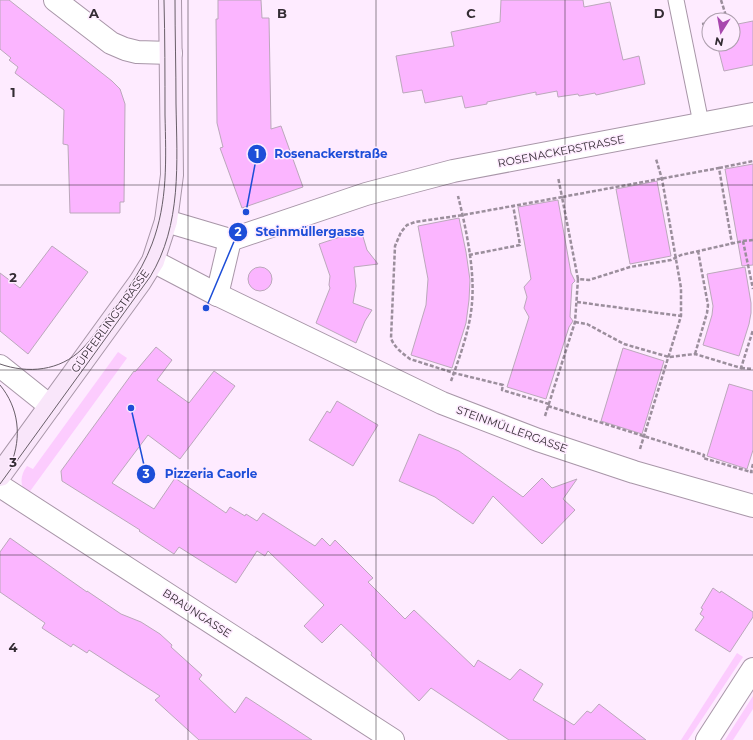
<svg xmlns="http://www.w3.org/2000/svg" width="753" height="740" font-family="Montserrat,sans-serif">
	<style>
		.green { fill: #fcccfe }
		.building { fill: #fbb5ff; stroke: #bba8bb }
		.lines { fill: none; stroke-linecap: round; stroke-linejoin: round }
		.service-casing { stroke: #a896a8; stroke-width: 17 }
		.minor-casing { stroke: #a896a8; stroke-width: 24 }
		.secondary-casing { stroke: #a896a8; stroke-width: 24 }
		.path { stroke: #9b8e9c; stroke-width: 2.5; stroke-dasharray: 4 2; stroke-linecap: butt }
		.service { stroke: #fff; stroke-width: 15 }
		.minor { stroke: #fff; stroke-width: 22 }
		.secondary { stroke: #f9e6fa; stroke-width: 22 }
		.tram { stroke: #685e68; stroke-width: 1 }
		.grid { fill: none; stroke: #332c33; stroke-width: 1; stroke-opacity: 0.55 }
		.labels { text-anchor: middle; stroke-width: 3; stroke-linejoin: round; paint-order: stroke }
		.street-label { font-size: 11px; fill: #332c33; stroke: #feebff }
		.grid-label { font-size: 13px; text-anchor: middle; font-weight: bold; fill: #332c33; stroke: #feebff; stroke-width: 3; stroke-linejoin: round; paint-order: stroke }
		.leader { fill: none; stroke: #1d4ed8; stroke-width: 1.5 }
		.callout-dot { fill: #1d4ed8; stroke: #feebff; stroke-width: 1.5 }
		.mark-label { font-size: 12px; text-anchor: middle; font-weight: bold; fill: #fff }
		.callout-label { font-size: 12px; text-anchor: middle; font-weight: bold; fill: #1d4ed8; stroke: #feebff; stroke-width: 3; stroke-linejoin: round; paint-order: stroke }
	</style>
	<rect width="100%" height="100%" fill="#feebff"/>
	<!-- green -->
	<g class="green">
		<path d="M118,352L127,358L28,494C19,487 20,475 27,466L33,469Z"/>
		<path d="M737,653L743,657L688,740H681Z"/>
		<path d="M753,696V709L733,740H725Z"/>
	</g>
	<!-- building -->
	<g class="building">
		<path d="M0,0H9L112,81L120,89L125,104L124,202H120V213H70L68,145L63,144L64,110L15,73L18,67L9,60L11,58L0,49Z"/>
		<path d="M218,0H261L262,18H269L271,129L281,126L303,187L242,208L220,148L223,147L217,123L216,19H218Z"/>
		<path d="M501,0H583L584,7L610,2L623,60L639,56L645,84L596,95L595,93L579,96L578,94L558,97L557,91L536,95V92L487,102V104L465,108L462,96L425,103L422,90L403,93L396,56L454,46L451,32L500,22Z"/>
		<path d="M753,21V65L724,71L717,44H733V25Z"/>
		<path d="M753,164V265L742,266L725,169Z"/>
		<path d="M657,181L671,256L630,264L616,189Z"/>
		<path d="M558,200L571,273L575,281L572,284L570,317L573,321L569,327L546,399L507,387L529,317L524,308L527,297L524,287L531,279L518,207Z"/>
		<path d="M459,218L466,252L470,280L469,300L466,323L452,368L411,355L426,305L428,279L418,226Z"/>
		<path d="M361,230L367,250L378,264L354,267L356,286L353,303L372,310L365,321L356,343L316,323L330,288L329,285L330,276L319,244Z"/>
		<path d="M52,246L88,272L28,354L0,331V273L20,288Z"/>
		<circle cx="260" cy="279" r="12"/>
		<path d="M745,267L751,303V313L749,324L739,356L703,345L712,315L713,306L707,274Z"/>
		<path d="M156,347L172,360L157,380L189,403L214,371L235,386L180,459L148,435L112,483L154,509L175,478L226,513L230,507L245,516L246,514L257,521L263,513L315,546L322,538L330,546L335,540L373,578L368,582L405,619L414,610L474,667L478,660L510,680L520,669L543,684L533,700L574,725L587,711L591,713L599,704L646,740H509L431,688L419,701L371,655L372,653L341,624L322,643L304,626L324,605L268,551L265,556L257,551L236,583L179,547L174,554L139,531L140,530L62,481L61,471L134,371L135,372Z"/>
		<path d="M623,348L664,361L642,434L601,421Z"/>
		<path d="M729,384L753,391V450L747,469L707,456Z"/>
		<path d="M337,401L378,425L353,466L309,440L327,411L330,413Z"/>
		<path d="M419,434L459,451L523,497L542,478L552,488L577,479L563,499L575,510L542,544L493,496L473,524L435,497L399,481Z"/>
		<path d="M10,538L87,592V591L121,614L141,622L160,634L172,645L171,647L202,675L199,679L235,713L246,697L312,740H199L155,700L160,696L89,650L87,653L73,644L71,647L42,628L45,623L0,592V552Z"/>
		<path d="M713,588L720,593L721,591L753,612V617L730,652L695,630L704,617L700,614L703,609L701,608Z"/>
	</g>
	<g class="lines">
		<!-- service casing -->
		<g class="service-casing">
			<path id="service" d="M676,0L701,123"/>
		</g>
		<!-- minor casing -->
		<g class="minor-casing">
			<g id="minor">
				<path d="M55,0L111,43L125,49L137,52L171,53"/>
				<path d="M166,221L230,240L366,194L453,171L753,114"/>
				<path d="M153,261L214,293L442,403L538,440L634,472L753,506"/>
				<path d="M217,295L230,240"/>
				<path d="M0,366L50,406"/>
				<path d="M0,486L393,740"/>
				<path d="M707,740L753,669"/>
			</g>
		</g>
		<!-- secondary casing -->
		<g class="secondary-casing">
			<path id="secondary" d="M0,475L140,282L153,261L166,221L172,175L170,0"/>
		</g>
		<!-- path -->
		<g class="path">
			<path d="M721,0L727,19L722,20"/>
			<path d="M702,24L709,23"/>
			<path d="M719,168L753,161"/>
			<path d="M743,241L753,240"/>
			<path d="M469,255L520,245L513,205"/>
			<path d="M578,279L562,197L719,168L732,244"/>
			<path d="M577,302L681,316"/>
			<path d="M575,322L587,324L624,344L669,357L695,354L741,368L753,330"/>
			<path d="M695,354L707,313L708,305L698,251"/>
			<path d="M741,368L753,369"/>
			<path d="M451,381C460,356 470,329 472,303C475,270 466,228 458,196"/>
			<path d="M549,404L502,390L503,385L454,373L410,359C402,353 394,347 391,338L395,246L401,232L407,225L415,222L463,215L562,197L558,177"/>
			<path d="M548,406L704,455L703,458L751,472"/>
			<path d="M545,416L575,322L578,279L589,280L630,267L671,260L681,255L743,241L753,289"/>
			<path d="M640,449L681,316V288L662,179L656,159"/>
			<path d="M753,464L751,472H753"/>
		</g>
		<!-- service -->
		<use href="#service" class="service"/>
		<!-- minor -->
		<use href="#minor" class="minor"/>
		<!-- secondary -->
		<use href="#secondary" class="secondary"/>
		<!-- tram -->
		<g class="tram">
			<path d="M0,364C28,374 60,371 82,349C88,343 94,335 99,328C119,301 140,276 152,244C168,202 166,159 165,115C165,77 165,38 164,0"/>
			<path d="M0,385C19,408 22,437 11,464"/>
			<path d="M0,484L150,277C182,225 177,162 176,104C176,69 175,35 175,0"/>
		</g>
	</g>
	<!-- grid -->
	<path class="grid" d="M188,0V740M376,0V740M565,0V740M0,185H753M0,370H753M0,555H753"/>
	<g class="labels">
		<!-- street labels -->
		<g class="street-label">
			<text transform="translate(561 151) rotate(-11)" y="4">ROSENACKERSTRASSE</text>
			<text transform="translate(110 321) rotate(-54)" y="4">GÜPFERLINGSTRASSE</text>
			<text transform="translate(512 429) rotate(20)" y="4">STEINMÜLLERGASSE</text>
			<text transform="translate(197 613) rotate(33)" y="4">BRAUNGASSE</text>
		</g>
	</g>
	<g class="grid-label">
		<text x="94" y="18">A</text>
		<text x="282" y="18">B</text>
		<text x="471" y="18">C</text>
		<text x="659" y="18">D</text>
		<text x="13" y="97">1</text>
		<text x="13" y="282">2</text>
		<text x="13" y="467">3</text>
		<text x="13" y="652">4</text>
	</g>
	<!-- callouts -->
	<path class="leader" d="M246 212L257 154M206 308L238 232M131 408L146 474"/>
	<g class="callout-dot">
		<circle cx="246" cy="212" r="4"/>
		<circle cx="206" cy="308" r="4"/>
		<circle cx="131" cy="408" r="4"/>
		<circle cx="257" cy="154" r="10"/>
		<circle cx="238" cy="232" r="10"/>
		<circle cx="146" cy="474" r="10"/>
	</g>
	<g class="mark-label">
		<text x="257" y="158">1</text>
		<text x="238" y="236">2</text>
		<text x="146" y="478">3</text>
	</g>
	<g class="callout-label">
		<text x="331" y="158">Rosenackerstraße</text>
		<text x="310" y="236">Steinmüllergasse</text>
		<text x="211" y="478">Pizzeria Caorle</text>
	</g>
	<!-- north arrow -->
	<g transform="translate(721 32) rotate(191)"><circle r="19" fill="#feebff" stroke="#ad9fad"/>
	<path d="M0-3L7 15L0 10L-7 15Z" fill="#a847ae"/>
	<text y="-6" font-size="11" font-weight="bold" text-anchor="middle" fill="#332c33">N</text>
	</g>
</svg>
